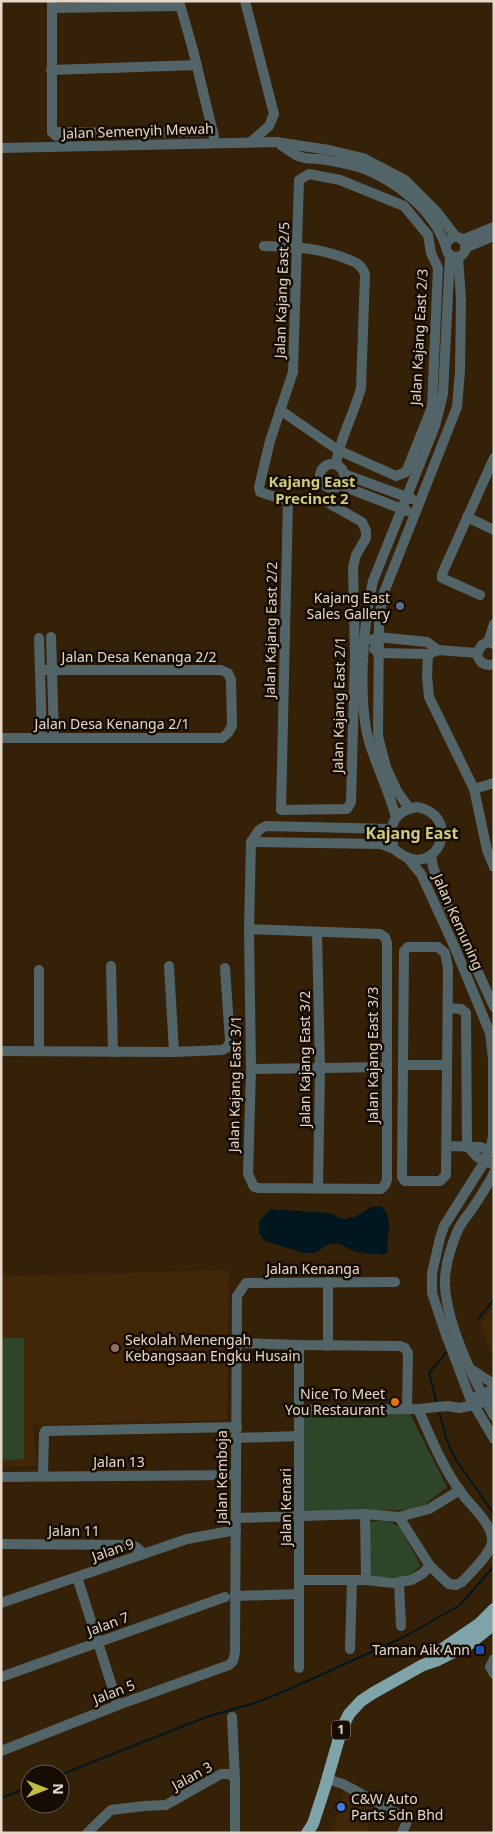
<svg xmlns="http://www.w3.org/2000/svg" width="495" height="1834" font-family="'Noto Sans',sans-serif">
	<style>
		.built { fill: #412608 }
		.green { fill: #2d4529 }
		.water { fill: #00171f }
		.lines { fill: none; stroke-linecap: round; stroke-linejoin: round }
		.stream { stroke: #00171f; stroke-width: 2 }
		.minor { stroke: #526467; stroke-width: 10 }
		.major { stroke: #7ea3a9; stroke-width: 12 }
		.service-dot { fill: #5c6f8a; stroke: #150c04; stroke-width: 2 }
		.education-dot { fill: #8d6e63; stroke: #150c04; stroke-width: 2 }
		.food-dot { fill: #e8710a; stroke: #150c04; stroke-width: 2 }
		.transit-dot { fill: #1a4fb4; stroke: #150c04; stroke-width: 2 }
		.shop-dot { fill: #3f7fe0; stroke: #150c04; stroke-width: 2 }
		.labels { text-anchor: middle; stroke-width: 5; stroke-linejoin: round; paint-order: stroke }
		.shield { fill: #150c04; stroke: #a79a8e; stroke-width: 1 }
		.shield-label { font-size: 12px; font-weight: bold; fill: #e5d7c9 }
		.street-label { font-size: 14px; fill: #e5d7c9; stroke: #150c04 }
		.poi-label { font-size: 14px; fill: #e5d7c9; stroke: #150c04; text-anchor: end }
		.neighbourhood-label { font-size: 15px; font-weight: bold; fill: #cdcb7d; stroke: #150c04 }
		.quarter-label { font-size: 16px; font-weight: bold; fill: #cdcb7d; stroke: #150c04 }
	</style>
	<rect width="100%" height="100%" fill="#352008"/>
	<!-- built -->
	<g class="built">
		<path d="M229,1270L227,1420L33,1425L37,1466L1,1467V1276Z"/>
		<path d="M494,1303V1359L480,1325Z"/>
		<path d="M344,1790L378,1806L367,1833H331Z"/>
	</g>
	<!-- green -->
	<g class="green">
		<path d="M1,1338H24V1459L1,1460Z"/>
		<path d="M410,1414L447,1487L422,1507L415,1510L304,1511L303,1415Z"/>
		<path d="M386,1520L400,1527L421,1566L407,1577H369L368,1522Z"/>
	</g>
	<!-- water -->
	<path class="water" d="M381,1206C396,1221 385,1232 388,1251L384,1255L356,1252L339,1244H329L315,1253H304L265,1241L259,1233V1222L270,1209L328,1213L343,1219L355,1217L371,1207Z"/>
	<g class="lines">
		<!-- stream -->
		<g class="stream">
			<path d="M478,1319L494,1299"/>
			<path d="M437,1404L429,1373L447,1352"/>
			<path d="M439,1411L447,1441L456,1460L494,1514"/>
			<path d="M60,1775L206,1717L255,1703L292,1688L404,1637L460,1605L494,1566"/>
			<path d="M1,1798L30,1787"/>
		</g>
		<!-- minor -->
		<g class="minor">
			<path d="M52,1V132L56,136"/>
			<path d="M179,1L193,50L214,137"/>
			<path d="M245,1L274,114L269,126L251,142"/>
			<path d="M52,8L180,6"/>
			<path d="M51,70L197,65"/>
			<path d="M52,132L139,133L213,131"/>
			<path d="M281,145C287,149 294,155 301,157C307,159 314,159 320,159C333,161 349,164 362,168C397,181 434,211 446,247"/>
			<path d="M1,148L276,142L329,150L363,158L405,180L437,212L456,237"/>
			<circle cx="456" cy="247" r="10"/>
			<path d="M462,240L494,227"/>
			<path d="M264,246C293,247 315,247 342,257C352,261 362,263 365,275L361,388C354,414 340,438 336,464"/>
			<path d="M465,248L494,236"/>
			<path d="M280,410L338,450L396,476L406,472L432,407L438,268L431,253L428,235L404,206L340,180L309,174L299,180L293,372L270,441L259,487L260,492L288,501L323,500L362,522L366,531V538L356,555L353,567L355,655L351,802L347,809L281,810L288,501"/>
			<circle cx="332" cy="476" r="12"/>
			<path d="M344,474L412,499"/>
			<path d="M340,485L407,511"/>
			<path d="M467,517L494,530"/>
			<path d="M480,595L442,578V574L494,458"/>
			<path d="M51,637L54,737"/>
			<path d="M39,638L42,738"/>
			<path d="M372,640L378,637L427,642L438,650"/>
			<path d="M488,642L494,624"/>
			<path d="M494,644L488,642L482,645L477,653C478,662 485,667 494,664"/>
			<path d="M374,649L378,653L428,654L438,650L477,653"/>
			<path d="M428,654L427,676L429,697L474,789L487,850L494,867"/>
			<path d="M1,738H222L228,733L232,726L231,680L228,673L221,670H40"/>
			<path d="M474,789L494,783"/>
			<path d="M417,807C460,815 441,870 408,858C403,856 398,852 394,849C388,827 392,811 417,807Z"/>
			<path d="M409,808L397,791L386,767L378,736L379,619L383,595L457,407L460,371L461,299L458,257"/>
			<path d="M396,817C389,792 378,769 370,745C357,703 363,623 373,581L435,426L443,394L450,255"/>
			<path d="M251,842L381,844L394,849"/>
			<path d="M431,855L433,867L445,900L494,1007"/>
			<path d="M407,857L421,874L455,948L490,1033L493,1059V1136L490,1151L485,1161L444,1226L440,1238L432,1273V1293L445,1332L470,1398L494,1439"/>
			<path d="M249,929L380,934L385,937L387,943V1180L385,1185L381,1189L259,1188L254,1187L248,1174L251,1069L249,929L251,842L259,830L266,826L391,829"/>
			<path d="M317,932L320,1068L318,1187"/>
			<path d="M408,947H438L445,953L448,968L446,1175L440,1181H405L402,1177L404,951Z"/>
			<path d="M111,966L113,1052"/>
			<path d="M169,966L174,1052"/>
			<path d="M39,970V1051"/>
			<path d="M448,1008L461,1009L466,1013L467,1146L477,1157L494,1165"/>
			<path d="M1,1051L174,1052L222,1050L228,1047L230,1041L225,968"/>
			<path d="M403,1065H447"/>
			<path d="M251,1069L387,1067"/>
			<path d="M447,1146L481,1147L494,1153"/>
			<path d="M494,1173C487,1187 478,1200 470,1212C465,1218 460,1225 457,1232C450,1249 444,1269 445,1287C448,1327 474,1381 494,1416"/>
			<path d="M328,1282V1346"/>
			<path d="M237,1343L299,1345L400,1346L405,1348L408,1353L407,1408"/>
			<path d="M299,1345V1668"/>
			<path d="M472,1370L494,1384"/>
			<path d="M477,1396L494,1389"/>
			<path d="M299,1410L418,1409L448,1406L459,1408L474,1405L494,1398"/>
			<path d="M236,1438L299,1436"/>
			<path d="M43,1476L44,1434L45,1431L237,1427"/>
			<path d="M1,1477L236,1475"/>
			<path d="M365,1514L366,1580"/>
			<path d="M399,1517L430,1566L449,1584L456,1585L462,1582C470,1573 491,1554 492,1542C493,1523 470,1506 460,1491C442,1466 430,1436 418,1409"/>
			<path d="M236,1518L365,1514L399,1517L429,1509L460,1490"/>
			<path d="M1,1544L127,1545L136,1547L144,1554"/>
			<path d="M77,1577L118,1705"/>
			<path d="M299,1580H366L393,1583L411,1580L422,1574L430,1566"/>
			<path d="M399,1583L401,1626"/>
			<path d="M235,1596L299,1594"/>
			<path d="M1,1603L187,1539L236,1530"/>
			<path d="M350,1649L352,1581"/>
			<path d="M494,1659L490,1667L494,1674"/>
			<path d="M1,1677L225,1597"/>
			<path d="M232,1717L235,1779"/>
			<path d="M1,1751L118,1705L229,1665L233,1661L235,1652L237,1296L246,1283L395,1282"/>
			<path d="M327,1779L343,1784L407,1819V1822L402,1833"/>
			<path d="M87,1833L111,1810L144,1806L166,1805L221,1774H230L235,1779V1833"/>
		</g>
		<!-- major -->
		<g class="major">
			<path d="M432,1656L479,1624L494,1609"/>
			<path d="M307,1833L313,1824L325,1787L342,1728L349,1714L361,1701L373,1693L423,1665L438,1660L468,1645L494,1624"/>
		</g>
	</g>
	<!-- markers -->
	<circle class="service-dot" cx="400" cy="606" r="5"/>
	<circle class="education-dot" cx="115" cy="1348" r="5"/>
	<circle class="food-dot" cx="395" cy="1402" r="5"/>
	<rect class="transit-dot" x="475" y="1645" width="10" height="10" rx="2.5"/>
	<circle class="shop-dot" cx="341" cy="1807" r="5"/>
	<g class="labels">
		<!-- shield labels -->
		<rect class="shield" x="332" y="1720.5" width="18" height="19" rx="4"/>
		<g class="shield-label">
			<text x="341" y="1734">1</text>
		</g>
		<!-- street labels -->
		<g class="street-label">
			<text transform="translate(138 131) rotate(-2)" y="5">Jalan Semenyih Mewah</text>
			<text transform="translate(282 290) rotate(-88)" y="5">Jalan Kajang East 2/5</text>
			<text transform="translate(419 337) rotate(-87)" y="5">Jalan Kajang East 2/3</text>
			<text transform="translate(271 630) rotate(-89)" y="5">Jalan Kajang East 2/2</text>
			<text x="139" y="662">Jalan Desa Kenanga 2/2</text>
			<text transform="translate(339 705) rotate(-89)" y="5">Jalan Kajang East 2/1</text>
			<text x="112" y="729">Jalan Desa Kenanga 2/1</text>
			<text transform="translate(458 922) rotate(66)" y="5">Jalan Kemuning</text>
			<text transform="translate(373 1055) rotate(-90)" y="5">Jalan Kajang East 3/3</text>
			<text transform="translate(305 1059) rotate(-90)" y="5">Jalan Kajang East 3/2</text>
			<text transform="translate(235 1084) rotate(-89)" y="5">Jalan Kajang East 3/1</text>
			<text x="313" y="1274">Jalan Kenanga</text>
			<text x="119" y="1467">Jalan 13</text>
			<text transform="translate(222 1477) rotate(-90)" y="5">Jalan Kemboja</text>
			<text transform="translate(286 1507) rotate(-90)" y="5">Jalan Kenari</text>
			<text x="74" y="1536">Jalan 11</text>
			<text transform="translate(113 1550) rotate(-19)" y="5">Jalan 9</text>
			<text transform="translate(108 1624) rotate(-20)" y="5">Jalan 7</text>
			<text transform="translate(114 1692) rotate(-21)" y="5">Jalan 5</text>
			<text transform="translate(192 1776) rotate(-29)" y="5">Jalan 3</text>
		</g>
		<!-- poi labels -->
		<g class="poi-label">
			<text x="390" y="603">Kajang East<tspan x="390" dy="16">Sales Gallery</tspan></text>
			<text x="125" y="1345" text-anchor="start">Sekolah Menengah<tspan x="125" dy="16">Kebangsaan Engku Husain</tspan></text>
			<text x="385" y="1399">Nice To Meet<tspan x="385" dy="16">You Restaurant</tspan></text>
			<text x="470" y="1655">Taman Aik Ann</text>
			<text x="351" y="1804" text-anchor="start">C&amp;W Auto<tspan x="351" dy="16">Parts Sdn Bhd</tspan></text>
		</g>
		<!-- neighbourhood labels -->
		<g class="neighbourhood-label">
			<text x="312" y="487">Kajang East<tspan x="312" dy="17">Precinct 2</tspan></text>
		</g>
		<!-- quarter labels -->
		<g class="quarter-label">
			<text x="412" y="839">Kajang East</text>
		</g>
	</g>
	<!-- border -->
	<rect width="495" height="1834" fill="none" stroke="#e5d7c9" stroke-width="5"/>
	<!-- north arrow -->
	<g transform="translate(45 1789) rotate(90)"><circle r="24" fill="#150c04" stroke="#685d53"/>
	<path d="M0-4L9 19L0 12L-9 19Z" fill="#c2bd3f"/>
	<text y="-8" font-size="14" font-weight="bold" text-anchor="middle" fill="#e5d7c9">N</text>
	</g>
</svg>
